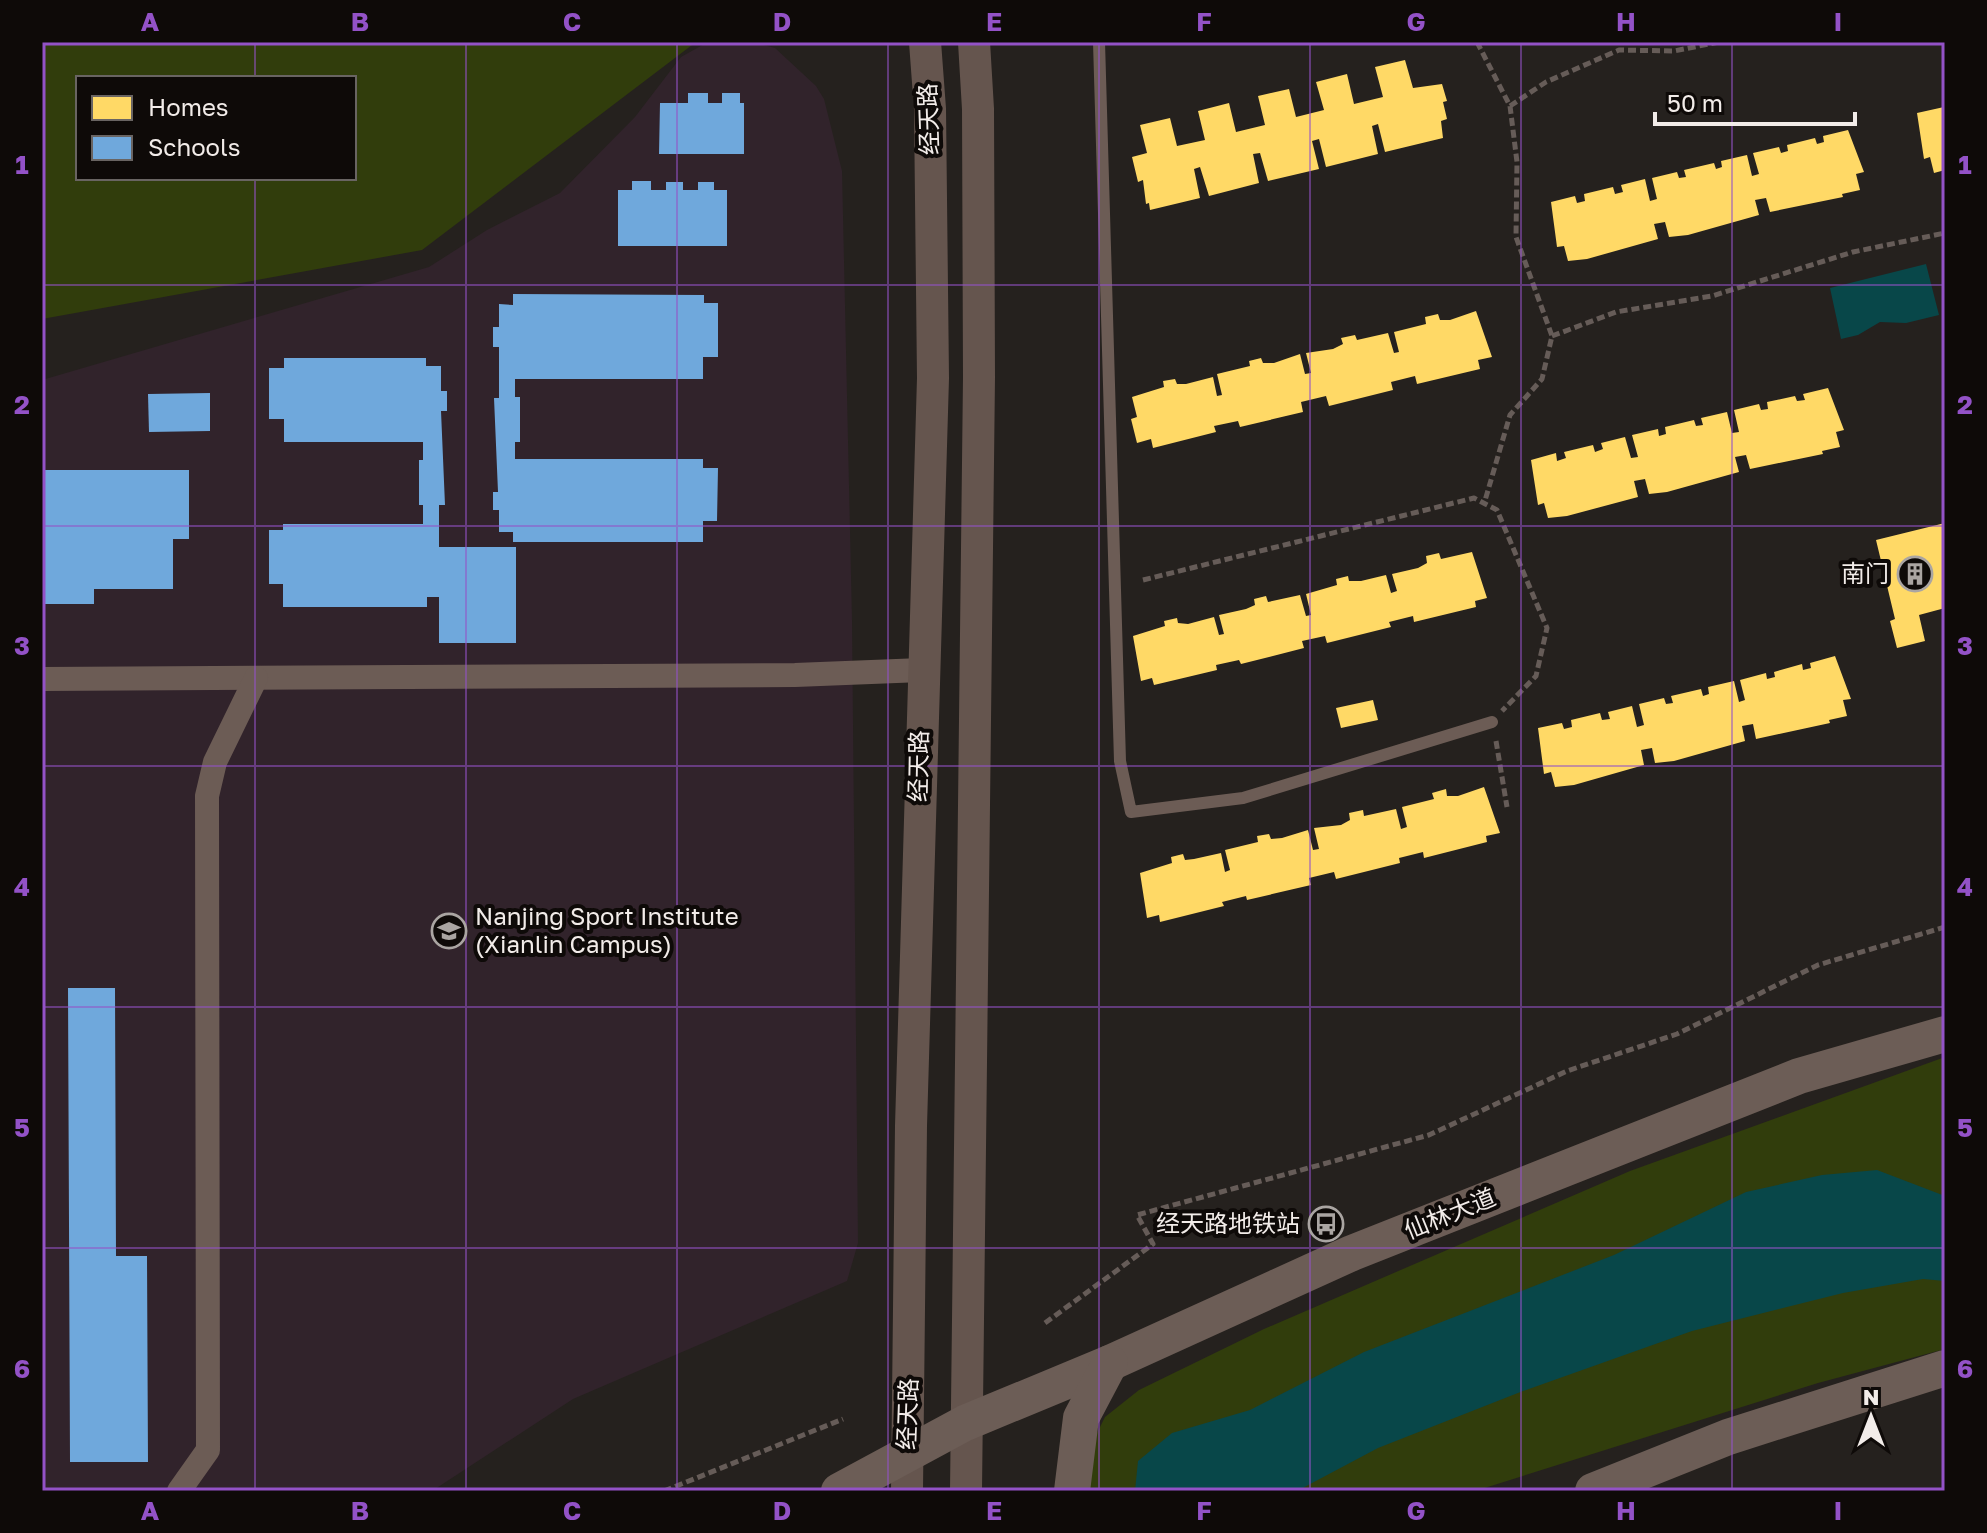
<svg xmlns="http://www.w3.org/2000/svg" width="1987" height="1533" font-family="'Golos Text','Noto Sans SC',sans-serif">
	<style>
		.education { fill: #31232b }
		.green { fill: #313d0c; fill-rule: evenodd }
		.water { fill: #084749 }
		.homes { fill: #ffd966 }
		.schools { fill: #6fa8dc }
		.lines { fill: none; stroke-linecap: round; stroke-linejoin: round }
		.path { stroke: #665c58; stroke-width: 5; stroke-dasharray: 8 4; stroke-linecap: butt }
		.lane { stroke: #6c5c55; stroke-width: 12 }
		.street { stroke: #6c5c55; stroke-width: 24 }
		.secondary { stroke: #65554e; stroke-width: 32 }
		.primary { stroke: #6c5d56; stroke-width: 36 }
		.grid { fill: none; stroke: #9352c7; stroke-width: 2; stroke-opacity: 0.55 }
		.labels { text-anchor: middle; stroke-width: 8; stroke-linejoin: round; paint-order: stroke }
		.street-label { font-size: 24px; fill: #f2ece9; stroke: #0e0a08 }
		.poi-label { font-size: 24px; fill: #f2ece9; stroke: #0e0a08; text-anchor: end }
		.neatline { fill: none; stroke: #9352c7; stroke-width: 3 }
		.grid-label { font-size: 26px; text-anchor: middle; font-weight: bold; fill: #9352c7 }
	</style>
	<rect width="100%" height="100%" fill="#25211e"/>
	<!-- education -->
	<path class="education" d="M708,42H752L775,48L816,86L824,99L842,171L852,620L858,1243L847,1281L573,1399L432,1491H42V380L429,267L487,230L560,193L635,117L681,57Z"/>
	<!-- green -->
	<g class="green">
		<path d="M42,42H696L422,250L42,319ZM78,78H354V178H78Z"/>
		<path d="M1945,1057V1349L1818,1383L1475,1491H1087L1090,1447L1105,1417L1139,1390L1264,1329L1630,1171Z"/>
	</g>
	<!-- water -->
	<g class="water">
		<path d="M1926,264L1939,315L1906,323L1880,322L1858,335L1841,339L1830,288Z"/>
		<path d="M1877,1170L1945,1196V1281L1923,1279L1843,1293L1692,1331L1523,1391L1378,1448L1297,1491H1135L1138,1461L1172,1433L1250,1410L1364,1352L1614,1255L1746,1192L1822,1175Z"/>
	</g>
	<!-- homes -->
	<g class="homes">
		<path d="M1405,60L1413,88L1442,84L1447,101L1443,102L1447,119L1441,121L1443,138L1385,152L1378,124L1372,126L1378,154L1326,167L1319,139L1312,141L1319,169L1268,181L1260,153L1253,154L1259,183L1209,196L1200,167L1194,169L1200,198L1150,210L1149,203L1146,204L1143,180L1138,182L1132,157L1147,153L1140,125L1170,118L1177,146L1205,140L1198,111L1229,103L1236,132L1265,125L1258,96L1289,89L1296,117L1324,110L1316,82L1347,74L1354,104L1383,97L1375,67Z"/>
		<path d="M1944,107L1945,170L1934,173L1930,157L1924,159L1917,113Z"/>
		<path d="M1848,130L1864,172L1856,174L1860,190L1842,194L1843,197L1770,212L1766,198L1755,200L1759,215L1688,235L1669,237L1665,222L1654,224L1658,239L1587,259L1568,261L1564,246L1557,247L1551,202L1575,196L1577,203L1585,201L1584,194L1613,187L1615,194L1623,192L1621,185L1645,179L1650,201L1657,199L1652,178L1677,172L1679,178L1686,177L1684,170L1714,163L1716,169L1722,167L1721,161L1747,155L1752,176L1759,174L1753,153L1779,147L1781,153L1788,151L1787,145L1815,138L1817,144L1824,142L1823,136Z"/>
		<path d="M1476,311L1492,357L1478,360L1480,369L1417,384L1415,376L1391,382L1393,390L1329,406L1326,396L1301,402L1303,412L1240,427L1238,421L1214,426L1216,432L1153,448L1151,439L1137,443L1131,419L1137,417L1132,397L1164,387L1163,381L1175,379L1177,384H1186L1213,377L1217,396L1222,395L1217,374L1250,366L1249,361L1261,358L1263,363H1274L1300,354L1305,374L1311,373L1306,353L1333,349L1343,344L1341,338L1355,335L1357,340L1388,333L1394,353L1399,352L1394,332L1426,324L1425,317L1438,314L1440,320H1450Z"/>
		<path d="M1828,388L1844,430L1836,432L1840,447L1822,451L1823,454L1750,469L1746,455L1735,457L1739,472L1667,492L1649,494L1645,479L1634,481L1638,497L1567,516L1548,518L1544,503L1538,505L1531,460L1556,453L1557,461L1566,458L1564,452L1593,445L1595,452L1603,449L1601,443L1625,437L1631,458L1638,457L1632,435L1658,429L1659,436L1666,434L1665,427L1694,420L1696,426L1703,425L1701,418L1727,412L1732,433L1739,432L1734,410L1759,404L1761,410L1768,409L1767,402L1795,396L1797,401L1805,400L1803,394Z"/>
		<path d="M1945,523V608L1919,615L1925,641L1897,648L1890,621L1895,619L1876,540Z"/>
		<path d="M1472,552L1487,598L1475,601L1476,607L1414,622L1413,616L1389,622L1391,627L1327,643L1325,636L1302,641L1304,648L1241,664L1239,660L1216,665L1217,670L1154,685L1152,678L1141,681L1133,636L1165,626L1164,621L1177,618L1178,623L1188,624L1214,617L1219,635L1224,634L1219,615L1246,609L1255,605L1254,599L1266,596L1268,602L1300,595L1306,616L1311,615L1306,594L1337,585L1336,579L1348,576L1349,581H1361L1386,575L1391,593L1397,591L1392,574L1418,568L1427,563L1426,556L1439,553L1441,559Z"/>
		<path d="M1835,656L1851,699L1843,700L1847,716L1829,720L1830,723L1756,739L1753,724L1742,726L1745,741L1674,761L1655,763L1652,748L1641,750L1644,765L1574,785L1555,787L1551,772L1544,774L1538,728L1562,723L1564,729L1572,727L1571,720L1600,713L1602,720L1610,719L1608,712L1632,706L1637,727L1644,725L1639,704L1664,698L1666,704L1673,703L1671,696L1701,689L1703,696L1709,694L1708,687L1734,681L1739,702L1745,700L1740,680L1766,673L1767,679L1775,677L1774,672L1802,664L1803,670L1811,668L1810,663Z"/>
		<path d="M1373,700L1378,720L1341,728L1336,708Z"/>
		<path d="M1484,787L1500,833L1486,836L1487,842L1424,858L1423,852L1399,858L1400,863L1336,879L1334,872L1309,878L1311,885L1247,900L1246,896L1222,902L1224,906L1160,922L1159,915L1147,918L1140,873L1172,863L1171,857L1183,854L1185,860L1194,859L1221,853L1225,872L1230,870L1225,850L1258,842L1257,836L1269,834L1271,839L1282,838L1308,830L1313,850L1319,849L1314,828L1341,825L1350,820L1349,813L1363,810L1364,816L1396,809L1401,829L1407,827L1402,807L1434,799L1432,793L1446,789L1447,796H1458Z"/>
	</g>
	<!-- schools -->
	<g class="schools">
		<path d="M688,93H708V103H722V93H740V103H744V154H659L660,103H688Z"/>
		<path d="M632,181H651V190H666V182H683V190H698V182H714V190H727V246H618V190H632Z"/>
		<path d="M513,294L704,295V303H718V357H703V379H515V397H520V442H515V459H703V468H718L717,521H703V542H513V532H499V510H493V492H498L494,398H499V347H493V327H499V304L513,305Z"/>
		<path d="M284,358H426V366H441V391H447V411H441L445,505H439V547H516V643H439V597H427V607H283V584H269V530H283V524H423V505H419V460H423V442H284V419H269V368H284Z"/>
		<path d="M210,393V431L149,432L148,394Z"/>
		<path d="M42,470H189V539H173V589H94V604H42Z"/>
		<path d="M68,988H115L116,1256H147L148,1462H70Z"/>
	</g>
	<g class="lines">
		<!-- path -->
		<g class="path">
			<path d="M1477,42L1510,106L1517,162L1516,237L1552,336L1542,379L1510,415L1484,504"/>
			<path d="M1510,106L1546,82L1619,50L1674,51L1719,42"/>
			<path d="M1552,336L1616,312L1712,296L1853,252L1945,233"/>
			<path d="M1143,580L1474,498L1497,510L1547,628L1536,676L1502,711"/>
			<path d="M1496,741L1507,807"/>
			<path d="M1045,1323L1153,1244L1137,1215L1429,1135L1567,1071L1677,1034L1818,965L1945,927"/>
			<path d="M664,1491L843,1419"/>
		</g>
		<!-- lane -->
		<path class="lane" d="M1099,42L1120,761L1131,812L1243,798L1492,722"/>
		<!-- street -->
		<g class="street">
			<path d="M42,679L795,675L922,670"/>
			<path d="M179,1491L208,1450L207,796L215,762L256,678"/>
		</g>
		<!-- secondary -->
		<g class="secondary">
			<path d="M907,1491L911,1126L933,378L930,109L925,42"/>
			<path d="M966,1491L979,377L978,109L974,42"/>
		</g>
		<!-- primary -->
		<g class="primary">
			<path d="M839,1491L965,1423L1110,1363L1352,1253L1799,1076L1945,1034"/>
			<path d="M1072,1491L1081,1418L1110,1363"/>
			<path d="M1593,1491L1728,1437L1945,1368"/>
		</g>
	</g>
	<!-- grid -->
	<path class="grid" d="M255,42V78M466,42V1491M677,42V1491M888,42V1491M1099,42V1491M1310,42V1491M1521,42V1491M1732,42V1491M255,178V1491M42,285H1945M42,526H1945M42,766H1945M42,1007H1945M42,1248H1945"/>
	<!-- icons -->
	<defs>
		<g id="building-ring" transform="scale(1.8)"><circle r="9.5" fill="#0e0a08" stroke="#aaa5a2" stroke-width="1.5"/><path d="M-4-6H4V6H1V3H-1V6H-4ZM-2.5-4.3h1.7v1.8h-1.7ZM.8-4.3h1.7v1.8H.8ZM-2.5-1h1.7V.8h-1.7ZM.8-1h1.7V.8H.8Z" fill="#aaa5a2"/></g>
		<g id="university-ring" transform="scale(1.8)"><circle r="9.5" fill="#0e0a08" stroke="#aaa5a2" stroke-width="1.5"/><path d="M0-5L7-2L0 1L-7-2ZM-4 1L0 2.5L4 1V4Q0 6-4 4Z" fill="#aaa5a2"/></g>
		<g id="bus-ring" transform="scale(1.8)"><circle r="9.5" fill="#0e0a08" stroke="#aaa5a2" stroke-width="1.5"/><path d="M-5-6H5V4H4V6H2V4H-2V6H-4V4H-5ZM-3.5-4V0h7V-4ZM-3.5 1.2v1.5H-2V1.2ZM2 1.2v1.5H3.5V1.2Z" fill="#aaa5a2"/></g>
	</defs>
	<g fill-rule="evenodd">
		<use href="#building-ring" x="1915" y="574"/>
		<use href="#university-ring" x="449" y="931"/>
		<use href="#bus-ring" x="1326" y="1224"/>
	</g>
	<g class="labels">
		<!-- street labels -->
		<g class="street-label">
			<text transform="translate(929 119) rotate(-92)" y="8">经天路</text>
			<text transform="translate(919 766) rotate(-89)" y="8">经天路</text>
			<text transform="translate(1450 1214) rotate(-22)" y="8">仙林大道</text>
			<text transform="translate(908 1414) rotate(-88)" y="8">经天路</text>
		</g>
		<!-- poi labels -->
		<g class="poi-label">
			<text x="1889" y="582">南门</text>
			<text x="475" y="925" text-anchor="start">Nanjing Sport Institute<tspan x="475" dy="28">(Xianlin Campus)</tspan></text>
			<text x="1300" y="1232">经天路地铁站</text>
		</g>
	</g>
	<!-- border -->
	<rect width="1987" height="1533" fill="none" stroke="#0e0a08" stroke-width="88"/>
	<!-- legend -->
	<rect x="76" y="76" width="280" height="104" fill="#0e0a08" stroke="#696462" stroke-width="2"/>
	<rect x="92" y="96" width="40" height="24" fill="#ffd966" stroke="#696462" stroke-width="2"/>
	<text x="148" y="116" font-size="24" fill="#f2ece9">Homes</text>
	<rect x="92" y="136" width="40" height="24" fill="#6fa8dc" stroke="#696462" stroke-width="2"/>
	<text x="148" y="156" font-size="24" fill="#f2ece9">Schools</text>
	<!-- north arrow -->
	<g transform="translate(1871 1417)" stroke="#0e0a08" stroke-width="6" paint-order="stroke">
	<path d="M0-6L14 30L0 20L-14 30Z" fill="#f2ece9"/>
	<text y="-12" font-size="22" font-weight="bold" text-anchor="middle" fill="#f2ece9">N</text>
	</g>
	<!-- scale -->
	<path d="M1655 112v12h200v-12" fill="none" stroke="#f2ece9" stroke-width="4"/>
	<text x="1667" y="112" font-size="24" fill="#f2ece9" stroke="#0e0a08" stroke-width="6" paint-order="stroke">50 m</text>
	<rect x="44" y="44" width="1899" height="1445" class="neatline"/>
	<g class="grid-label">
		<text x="150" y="31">A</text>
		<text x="360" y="31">B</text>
		<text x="572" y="31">C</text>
		<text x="782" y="31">D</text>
		<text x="994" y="31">E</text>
		<text x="1204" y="31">F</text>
		<text x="1416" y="31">G</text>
		<text x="1626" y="31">H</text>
		<text x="1838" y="31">I</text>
		<text x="22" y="174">1</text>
		<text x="1965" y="174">1</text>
		<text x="22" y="414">2</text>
		<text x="1965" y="414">2</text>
		<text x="22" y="655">3</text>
		<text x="1965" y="655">3</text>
		<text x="22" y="896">4</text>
		<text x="1965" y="896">4</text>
		<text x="22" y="1137">5</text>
		<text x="1965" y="1137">5</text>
		<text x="22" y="1378">6</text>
		<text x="1965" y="1378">6</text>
		<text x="150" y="1520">A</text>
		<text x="360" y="1520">B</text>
		<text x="572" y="1520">C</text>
		<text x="782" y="1520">D</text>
		<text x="994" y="1520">E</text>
		<text x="1204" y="1520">F</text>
		<text x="1416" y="1520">G</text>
		<text x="1626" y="1520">H</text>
		<text x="1838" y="1520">I</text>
	</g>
</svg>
